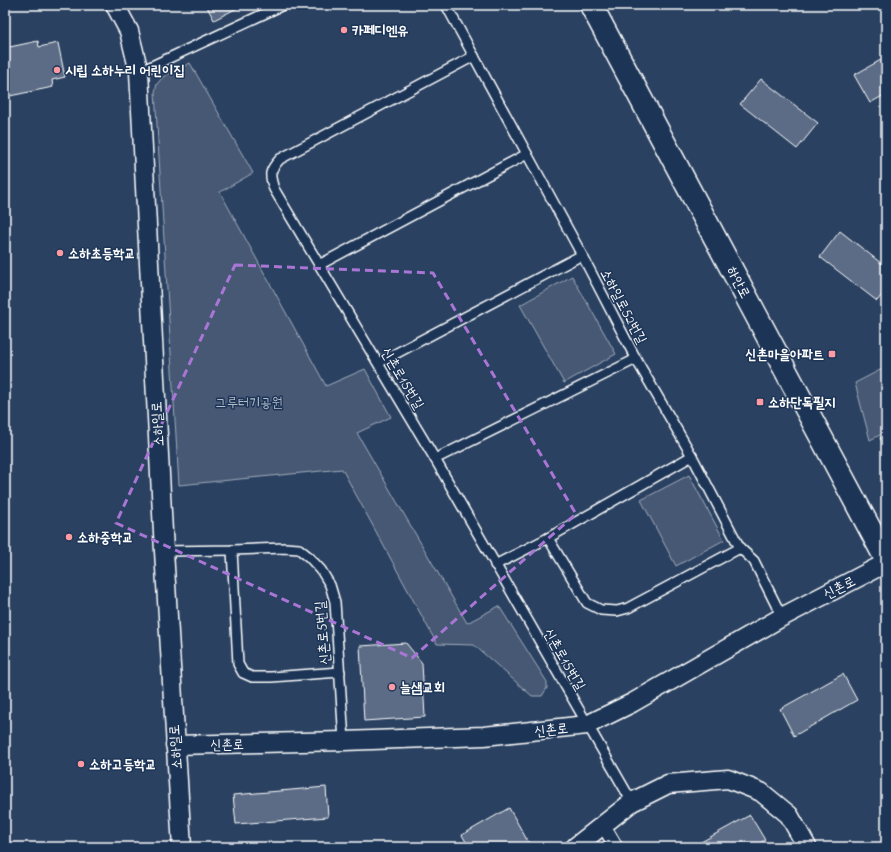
<svg xmlns="http://www.w3.org/2000/svg" width="891" height="852" font-family="'Indie Flower','Poor Story',sans-serif">
	<style>
		.green { fill: #465975; stroke: #a2acba }
		.building { fill: #5b6c86; stroke: #fff }
		.lines { fill: none; stroke-linecap: round; stroke-linejoin: round }
		.service-casing { stroke: #fff; stroke-width: 12 }
		.pedestrian-casing { stroke: #fff; stroke-width: 16 }
		.minor-casing { stroke: #fff; stroke-width: 21 }
		.secondary-casing { stroke: #fff; stroke-width: 25 }
		.service { stroke: #1d3557; stroke-width: 9 }
		.pedestrian { stroke: #1d3557; stroke-width: 13 }
		.minor { stroke: #1d3557; stroke-width: 18 }
		.secondary { stroke: #1d3557; stroke-width: 22 }
		.marked { fill: none; stroke: #a976d5; stroke-width: 3; stroke-dasharray: 8 5; stroke-linejoin: round }
		.poi-dot { fill: #ff9aa2; stroke: #1d3557; stroke-width: 1.5 }
		.labels { text-anchor: middle; stroke-width: 3; stroke-linejoin: round; paint-order: stroke }
		.poi-label { font-size: 14px; font-weight: bold; fill: #fff; stroke: #1d3557; text-anchor: start }
		.street-label { font-size: 14px; fill: #fff; stroke: #1d3557 }
		.park-label { font-size: 14px; fill: #b5bdc8; stroke: #1d3557 }
	</style>
	<rect width="100%" height="100%" fill="#2a4161"/>
	<filter id="ink" filterUnits="userSpaceOnUse"><feTurbulence type="fractalNoise" baseFrequency=".025" numOctaves="2"/><feDisplacementMap in="SourceGraphic" scale="8" xChannelSelector="R" yChannelSelector="G"/><feConvolveMatrix kernelMatrix="1 2 1 2 8 2 1 2 1" color-interpolation-filters="sRGB"/></filter>
	<g filter="url(#ink)">
		<!-- green -->
		<g class="green">
			<path d="M190,63L253,173L220,192L326,386L365,369L391,417L357,433L467,623L499,606L547,682V688L542,696H532L474,645L437,644L342,469L179,485L155,92L157,84L163,77Z"/>
			<path d="M572,276L616,354L564,383L520,305Z"/>
			<path d="M886,367V432L870,440L855,383Z"/>
			<path d="M689,475L724,540L676,566L641,500Z"/>
		</g>
		<!-- building -->
		<g class="building">
			<path d="M206,5H243L214,20Z"/>
			<path d="M38,41L39,47L58,43L65,77L52,80L53,87L5,97V48Z"/>
			<path d="M886,57V94L870,103L854,75Z"/>
			<path d="M761,79L818,123L797,149L740,104Z"/>
			<path d="M840,231L886,267V290L877,301L820,257Z"/>
			<path d="M886,435V448L880,438Z"/>
			<path d="M406,643L422,663L425,717L364,721L360,646Z"/>
			<path d="M843,674L857,700L794,736L780,709Z"/>
			<path d="M326,787L328,817L236,824L233,795Z"/>
			<path d="M509,808L531,847H469L462,835Z"/>
			<path d="M750,815L765,840L753,847H692Z"/>
		</g>
		<g class="lines">
			<!-- service casing -->
			<g class="service-casing">
				<g id="service">
					<path d="M446,5L582,255L636,359L692,456L740,548L754,561L782,617"/>
					<path d="M474,56L280,159C269,171 269,174 274,189L435,459L632,802"/>
					<path d="M139,72L283,5"/>
					<path d="M319,265L527,154"/>
					<path d="M378,363L582,255"/>
					<path d="M435,459L636,359"/>
					<path d="M548,538L587,603L601,610L617,611L628,608L740,548"/>
					<path d="M232,550L238,664L243,673L252,677H271L340,672"/>
					<path d="M164,551L232,550L285,548L299,549L309,557L321,570L330,585L335,602L344,741"/>
					<path d="M495,565L548,538L692,456"/>
				</g>
			</g>
			<!-- pedestrian casing -->
			<g class="pedestrian-casing">
				<path id="pedestrian" d="M603,825L616,847"/>
			</g>
			<!-- minor casing -->
			<g class="minor-casing">
				<g id="minor">
					<path d="M115,5L129,31L139,72L164,551L182,847"/>
					<path d="M175,745L344,741L484,736L587,725L632,703L782,617L886,563"/>
					<path d="M575,847L632,802L668,784L728,779L761,792L789,815L807,847"/>
				</g>
			</g>
			<!-- secondary casing -->
			<g class="secondary-casing">
				<path id="secondary" d="M591,5L886,559"/>
			</g>
			<!-- service -->
			<use href="#service" class="service"/>
			<!-- pedestrian -->
			<use href="#pedestrian" class="pedestrian"/>
			<!-- minor -->
			<use href="#minor" class="minor"/>
			<!-- secondary -->
			<use href="#secondary" class="secondary"/>
		</g>
	</g>
	<!-- marked area -->
	<path class="marked" d="M235,265L433,273L576,514L412,658L116,523Z"/>
	<!-- markers -->
	<g class="poi-dot">
		<circle cx="344" cy="30" r="4"/>
		<circle cx="57" cy="70" r="4"/>
		<circle cx="60" cy="253" r="4"/>
		<rect x="828" y="350" width="8" height="8" rx="2"/>
		<rect x="756" y="398" width="8" height="8" rx="2"/>
		<circle cx="69" cy="537" r="4"/>
		<circle cx="392" cy="687" r="4"/>
		<circle cx="81" cy="764" r="4"/>
	</g>
	<g class="labels">
		<!-- poi labels -->
		<g class="poi-label">
			<text x="352" y="35">카페디엔유</text>
			<text x="65" y="75">시립 소하누리 어린이집</text>
			<text x="68" y="258">소하초등학교</text>
			<text x="824" y="359" text-anchor="end">신촌마을아파트</text>
			<text x="768" y="407">소하단독필지</text>
			<text x="77" y="542">소하중학교</text>
			<text x="400" y="692">늘샘교회</text>
			<text x="89" y="769">소하고등학교</text>
		</g>
		<!-- street labels -->
		<g class="street-label">
			<text transform="translate(739 282) rotate(62)" y="5">하안로</text>
			<text transform="translate(624 306) rotate(62)" y="5">소하일로52번길</text>
			<text transform="translate(403 378) rotate(59)" y="5">신촌로15번길</text>
			<text transform="translate(157 424) rotate(-93)" y="5">소하일로</text>
			<text transform="translate(839 587) rotate(-27)" y="5">신촌로</text>
			<text transform="translate(322 633) rotate(-95)" y="5">신촌로5번길</text>
			<text transform="translate(565 659) rotate(60)" y="5">신촌로15번길</text>
			<text transform="translate(551 729) rotate(-6)" y="5">신촌로</text>
			<text transform="translate(227 744) rotate(-1)" y="5">신촌로</text>
			<text transform="translate(175 747) rotate(-94)" y="5">소하일로</text>
		</g>
		<!-- park labels -->
		<g class="park-label">
			<text x="249" y="407">그루터기공원</text>
		</g>
	</g>
	<!-- margin -->
	<rect width="891" height="852" fill="none" stroke="#1d3557" stroke-width="20"/>
	<rect x="10" y="10" width="871" height="832" fill="none" stroke="#fff" stroke-width="1.5" filter="url(#ink)"/>
</svg>
